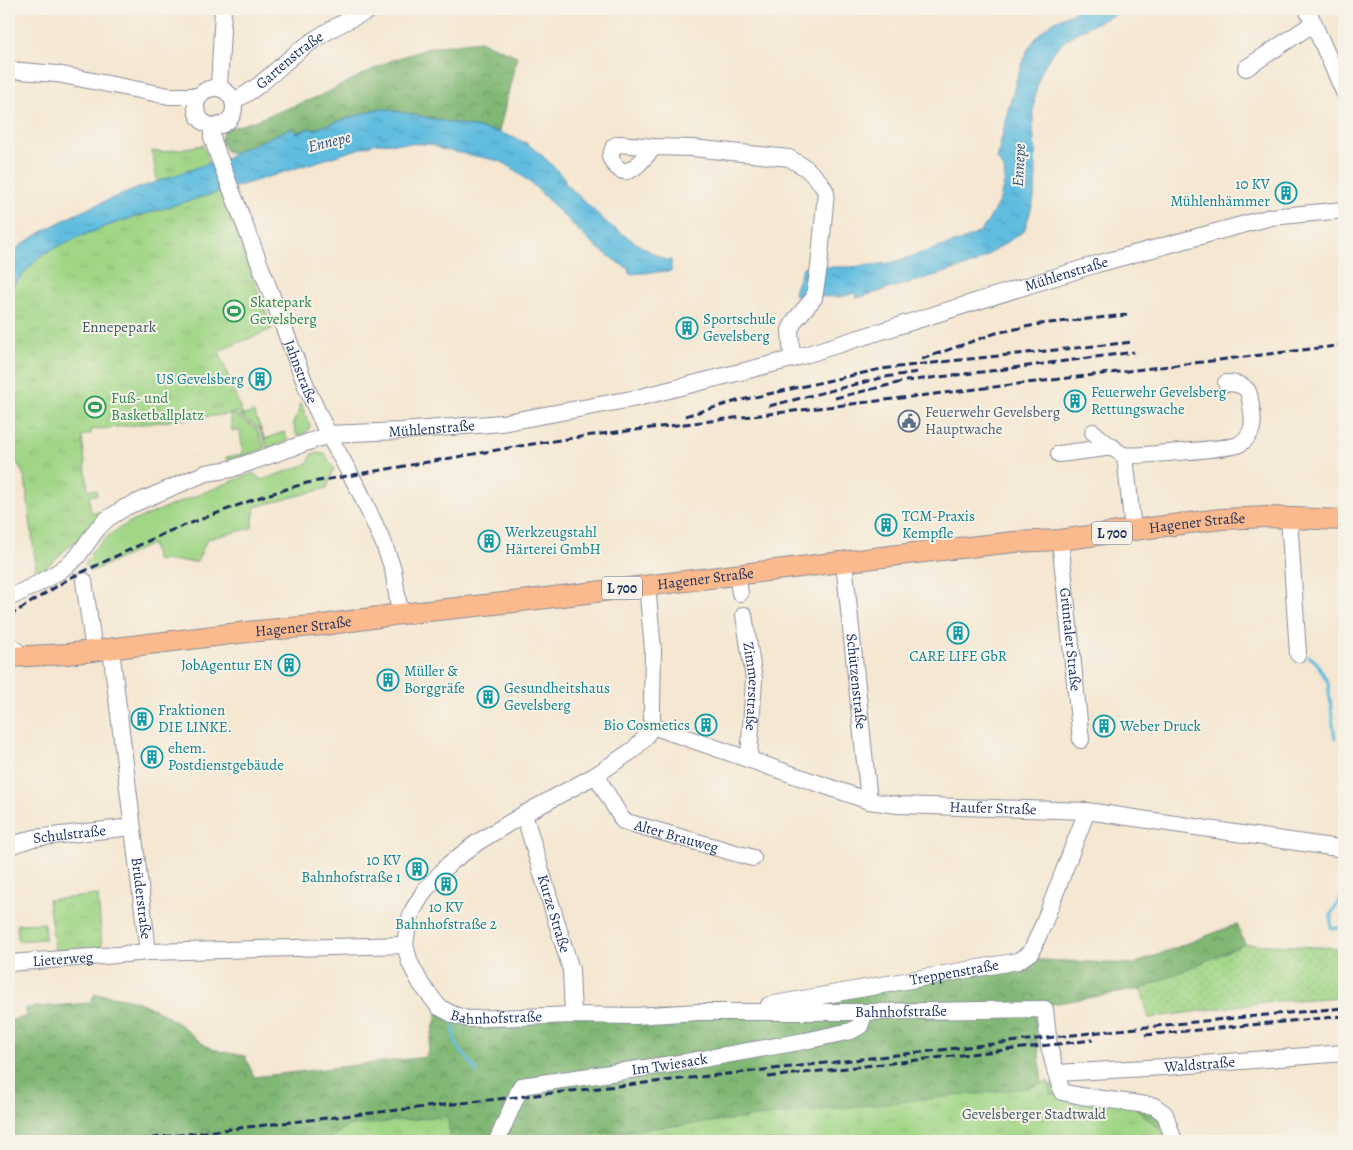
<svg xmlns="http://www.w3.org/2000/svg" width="1353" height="1150" font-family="Alegreya,serif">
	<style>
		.grass { fill: #a1d686; stroke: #5e8272 }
		.forest { fill: url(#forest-crowns); stroke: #4e7368 }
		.park { fill: url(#park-tufts); stroke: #5e8272 }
		.garden { fill: url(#garden-dots); stroke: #5e8272 }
		.water { fill: url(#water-ripples); stroke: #3e769e }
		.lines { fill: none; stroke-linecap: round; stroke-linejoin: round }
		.stream { stroke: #61bddf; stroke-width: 3 }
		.minor-casing { stroke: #888b98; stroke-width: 18 }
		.major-casing { stroke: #888b98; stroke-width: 22 }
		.minor { stroke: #fff; stroke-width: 16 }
		.major { stroke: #fbba8d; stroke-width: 20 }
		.rail { stroke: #1b2f5e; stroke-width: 3; stroke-dasharray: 8 4; stroke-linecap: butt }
		.labels { text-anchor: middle; stroke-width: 4; stroke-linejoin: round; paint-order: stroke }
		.shield { fill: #f7f3e8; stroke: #5d6a87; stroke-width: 1 }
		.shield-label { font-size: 14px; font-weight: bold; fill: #1b2f5e }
		.street-label { font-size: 15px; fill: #1b2f5e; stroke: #f7f3e8 }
		.culture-label { font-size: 15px; fill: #0d838f; stroke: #f7f3e8; text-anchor: start }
		.leisure-label { font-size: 15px; fill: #27864d; stroke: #f7f3e8; text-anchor: start }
		.park-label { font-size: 15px; fill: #3c5968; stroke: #f7f3e8 }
		.service-label { font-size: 15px; fill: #4e5e75; stroke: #f7f3e8; text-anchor: start }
		.water-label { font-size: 16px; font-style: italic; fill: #2c527e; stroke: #f7f3e8 }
	</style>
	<defs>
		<pattern id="forest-crowns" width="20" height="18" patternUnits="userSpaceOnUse" patternTransform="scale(1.25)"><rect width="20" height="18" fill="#80b773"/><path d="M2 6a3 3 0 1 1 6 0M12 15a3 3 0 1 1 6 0" fill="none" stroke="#689562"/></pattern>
		<pattern id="park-tufts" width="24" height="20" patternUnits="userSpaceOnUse" patternTransform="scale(1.25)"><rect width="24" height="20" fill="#a1d686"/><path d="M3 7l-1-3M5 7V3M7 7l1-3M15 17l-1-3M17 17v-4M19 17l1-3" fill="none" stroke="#8ab876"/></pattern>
		<pattern id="garden-dots" width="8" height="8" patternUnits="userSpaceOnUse" patternTransform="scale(1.25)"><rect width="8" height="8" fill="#a1d686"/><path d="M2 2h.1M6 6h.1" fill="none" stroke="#8ab876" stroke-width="1.8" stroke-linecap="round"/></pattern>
		<pattern id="water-ripples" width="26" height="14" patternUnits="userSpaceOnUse" patternTransform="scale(1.25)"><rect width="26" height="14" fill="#61bddf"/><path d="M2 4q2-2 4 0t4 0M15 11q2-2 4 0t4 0" fill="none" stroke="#4f9ab8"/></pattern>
	</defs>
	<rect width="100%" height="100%" fill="#f7f3e8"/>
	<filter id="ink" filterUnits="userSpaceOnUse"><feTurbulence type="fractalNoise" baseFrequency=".02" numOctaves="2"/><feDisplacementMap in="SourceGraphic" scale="10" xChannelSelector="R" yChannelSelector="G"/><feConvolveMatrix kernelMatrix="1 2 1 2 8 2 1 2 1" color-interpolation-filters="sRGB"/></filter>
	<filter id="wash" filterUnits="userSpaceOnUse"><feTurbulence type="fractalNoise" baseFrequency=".0096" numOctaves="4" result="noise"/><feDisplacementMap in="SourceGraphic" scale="20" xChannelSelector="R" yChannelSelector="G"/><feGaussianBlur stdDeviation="1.12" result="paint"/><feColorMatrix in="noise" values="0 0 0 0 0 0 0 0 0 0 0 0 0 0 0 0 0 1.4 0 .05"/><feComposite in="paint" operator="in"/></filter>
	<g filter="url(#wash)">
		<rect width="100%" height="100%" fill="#f5e7d1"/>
		<!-- grass -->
		<g class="grass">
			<path d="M301,403L310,426L307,432L297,436L293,423L299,411V404Z"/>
			<path d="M254,412L265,439L284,432L288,441L268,449L259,428L241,416Z"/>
			<path d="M233,413L257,429L265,448L235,460L227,461L226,457L243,454L240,431H232L230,414Z"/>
			<path d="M313,453L325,454L334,469L327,488L255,507L252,528L207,539L197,562L156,560L152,544L90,572L85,565L87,560L92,557L90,554C103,539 111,533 128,523L253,473L262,480L307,464Z"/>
			<path d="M44,923L45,939L18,941L17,924Z"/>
		</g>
		<!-- forest -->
		<g class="forest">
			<path d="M480,41L517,56L499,132L380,108L321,127L315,130L310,128L297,133L291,128L234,153L226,151L221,140L224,130L254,121L317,97L390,61L432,47Z"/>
			<path d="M1237,924L1245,944L1141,989L1034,1007L1042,1083L1154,1103L1171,1141H9V1021L27,1016L25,1008L90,1003L95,994C133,997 153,1005 184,1028C191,1034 199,1042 208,1047C215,1051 236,1054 245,1056L254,1077L426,1057L439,1007L454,1015L725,1012L1021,959L1134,964Z"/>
		</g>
		<!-- park -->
		<g class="park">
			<path d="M203,145L272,329L219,351L243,416H241L236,412L230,414L91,430V434L82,436L88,490H96L97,495L89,496L91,512H98V516L80,538L66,549L37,576L25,478L17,462L9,452V290L34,262L44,253L78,237L118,222L162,209L152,151L162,152Z"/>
			<path d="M98,895L102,947L55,950L48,900Z"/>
			<path d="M1048,1081L1050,1094L1130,1103L1164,1133L1167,1141H533L1028,1088Z"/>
			<path d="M447,1116L451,1141H326L347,1126Z"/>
		</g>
		<!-- garden -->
		<path class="garden" d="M1245,944L1344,948V997L1265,1002L1149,1018L1141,989Z"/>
		<!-- water -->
		<g class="water">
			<path d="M1080,9H1128C1106,19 1076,29 1058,47C1037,68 1033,97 1033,125C1033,134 1035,143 1035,152C1036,165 1036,178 1035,190C1034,204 1028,218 1024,231L974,264L857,298L856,293L840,297L795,296L794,292L803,267H851L890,263L963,240L980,232L989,220L1000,199L1005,179L1004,169L997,159L1008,110L1018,75L1028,49L1038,35L1051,23Z"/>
			<path d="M380,108L498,132L512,137L526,143L543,156L564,178L565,183L608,224L639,245L665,260H671V271L629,274L628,268L620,264L591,243L533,185L511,167L500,161L441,149L433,145L429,144L377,143L239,186L118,222L78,237L44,253L34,262L9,290V254C67,210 138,189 206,164L228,158L234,153L291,128L297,133L310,128L315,130L321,127Z"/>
		</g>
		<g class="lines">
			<!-- stream -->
			<g class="stream">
				<path d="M1309,656L1317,663L1328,683L1335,739"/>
				<path d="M1344,893L1331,914V928H1344"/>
				<path d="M456,1022C455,1026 453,1031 454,1035C455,1050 471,1059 477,1073"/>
			</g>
		</g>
	</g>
	<g filter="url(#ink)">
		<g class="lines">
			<!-- minor casing -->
			<g class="minor-casing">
				<g id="minor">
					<path d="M1307,9L1344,92"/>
					<path d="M1246,68L1314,23"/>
					<path d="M9,70L57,74L169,96H200"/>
					<path d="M219,88L223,9"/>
					<circle cx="215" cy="107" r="19"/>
					<path id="s1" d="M233,101C258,90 278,67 300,50C322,33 348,19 373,9"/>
					<path id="s2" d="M212,126V137L218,155L308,391L328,434L359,490L383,542L393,569L400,614"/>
					<path d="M654,147C640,162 625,187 610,157L614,146L619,144L654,147L693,148L789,158L806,168L820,182L826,192L819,267L814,298L795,320L790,330L792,359"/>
					<path d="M1093,432C1100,438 1117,452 1124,455C1130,457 1233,448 1238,445C1255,435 1254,422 1251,405C1250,400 1250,394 1247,390C1242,384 1234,383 1226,383"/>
					<path d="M1059,454L1113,447"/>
					<path d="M1125,456L1133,530"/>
					<path d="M1289,518L1298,654"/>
					<path id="s3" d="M1060,540L1081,740"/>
					<path id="s4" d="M844,562L869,801"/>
					<path d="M737,575L740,593"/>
					<path d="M84,581L94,651"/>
					<path id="s5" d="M647,585L653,650L652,706V726L644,739L633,750L596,775L524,814L478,842L449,864L425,890L413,910L408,924L405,945L410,963L421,984L439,1007L454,1015L468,1019L573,1015L635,1016L698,1012H865L1045,1009L1049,1046L1056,1073L1062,1092L1081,1096L1154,1106L1165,1114L1174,1141"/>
					<path id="s6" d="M9,598L39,583L58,572L69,564L77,557L97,529L107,519L126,507L206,473L231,469L320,438L328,434L401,431L502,423L637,398L792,359L1097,264L1271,217L1344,210"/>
					<path id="s7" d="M744,615L754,679L749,758"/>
					<path d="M9,644L22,656"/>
					<path id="s8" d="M111,649L148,952"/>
					<path id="s9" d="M652,726L869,801L897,805L1087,811L1344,849"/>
					<path id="s10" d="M596,775L623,821L753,858"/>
					<path id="s11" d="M524,814L571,970L573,1015"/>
					<path id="s12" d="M9,846L34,838L132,827"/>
					<path d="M125,954L148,952L405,945"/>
					<path id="s13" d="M9,963L117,955"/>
					<path id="s14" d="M769,1005L1018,961L1031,952L1043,925L1087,811"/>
					<path id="s15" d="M1056,1073L1164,1067L1344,1053"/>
					<path id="s16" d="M497,1141L521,1086L686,1062L805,1041L851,1031L860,1026L865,1012"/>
				</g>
			</g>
			<!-- major casing -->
			<g class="major-casing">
				<g id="major">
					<path id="s17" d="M9,657L67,654L247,632L323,625L400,614L513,602L915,553L1014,542L1060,540L1133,530L1221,519L1267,517L1344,520"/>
				</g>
			</g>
			<!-- minor -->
			<use href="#minor" class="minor"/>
			<!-- major -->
			<use href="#major" class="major"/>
			<!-- rail -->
			<g class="rail">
				<path d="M922,359L996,333L1040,324L1127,315"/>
				<path d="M835,398L906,381L990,371L1134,352"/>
				<path d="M769,406L885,377L918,372"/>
				<path d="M685,416L737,401L881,369L941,362L1133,342"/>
				<path d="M9,616L70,578L167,532L263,496L307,483L520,446L593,435L1344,345"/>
				<path d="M1145,1035L1344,1016"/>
				<path d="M768,1077L1093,1040"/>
				<path d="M128,1141C346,1115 564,1092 782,1068C969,1047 1156,1024 1344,1008"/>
			</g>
		</g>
	</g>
	<!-- icons -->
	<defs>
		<g id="building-ring" transform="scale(1.125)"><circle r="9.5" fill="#f7f3e8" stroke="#0f9aa8" stroke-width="1.5"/><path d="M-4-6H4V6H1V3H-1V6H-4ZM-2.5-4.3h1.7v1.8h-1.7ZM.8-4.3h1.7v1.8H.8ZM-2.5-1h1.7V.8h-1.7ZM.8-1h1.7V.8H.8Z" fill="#0f9aa8"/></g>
		<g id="stadium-ring" transform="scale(1.125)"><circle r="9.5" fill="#f7f3e8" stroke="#2e9e5b" stroke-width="1.5"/><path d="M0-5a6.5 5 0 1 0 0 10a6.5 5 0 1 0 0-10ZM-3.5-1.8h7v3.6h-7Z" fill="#2e9e5b"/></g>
		<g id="civic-ring" transform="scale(1.125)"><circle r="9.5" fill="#f7f3e8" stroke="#5c6f8a" stroke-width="1.5"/><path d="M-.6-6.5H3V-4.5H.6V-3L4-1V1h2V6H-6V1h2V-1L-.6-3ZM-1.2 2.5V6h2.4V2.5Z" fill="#5c6f8a"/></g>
	</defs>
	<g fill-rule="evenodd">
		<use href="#building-ring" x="1286" y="193"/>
		<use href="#stadium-ring" x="234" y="311"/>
		<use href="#building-ring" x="687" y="328"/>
		<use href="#building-ring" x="260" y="379"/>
		<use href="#building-ring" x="1075" y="401"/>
		<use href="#stadium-ring" x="95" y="407"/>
		<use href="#civic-ring" x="909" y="421"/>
		<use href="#building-ring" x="886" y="525"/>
		<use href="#building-ring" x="489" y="541"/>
		<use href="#building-ring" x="958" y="633"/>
		<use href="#building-ring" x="289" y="665"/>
		<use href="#building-ring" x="388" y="680"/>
		<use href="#building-ring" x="488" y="697"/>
		<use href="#building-ring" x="142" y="719"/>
		<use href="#building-ring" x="706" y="725"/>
		<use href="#building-ring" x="1104" y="726"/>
		<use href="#building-ring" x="152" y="757"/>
		<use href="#building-ring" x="417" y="869"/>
		<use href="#building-ring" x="446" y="884"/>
	</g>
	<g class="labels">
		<!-- shield labels -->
		<g class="shield">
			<rect x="1092" y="521.5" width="40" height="23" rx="4"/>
			<rect x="602" y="576.5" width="40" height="23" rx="4"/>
		</g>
		<g class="shield-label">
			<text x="1112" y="538">L 700</text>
			<text x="622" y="593">L 700</text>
		</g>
		<!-- street labels -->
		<g class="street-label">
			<text dy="5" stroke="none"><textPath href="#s1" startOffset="70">Gartenstraße</textPath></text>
			<text dy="5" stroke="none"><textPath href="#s6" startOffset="1125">Mühlenstraße</textPath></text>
			<text dy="5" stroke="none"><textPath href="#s2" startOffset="262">Jahnstraße</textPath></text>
			<text dy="5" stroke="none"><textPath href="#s6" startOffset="470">Mühlenstraße</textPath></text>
			<text dy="5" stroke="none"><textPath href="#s17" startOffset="1196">Hagener Straße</textPath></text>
			<text dy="5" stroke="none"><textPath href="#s17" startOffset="701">Hagener Straße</textPath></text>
			<text dy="5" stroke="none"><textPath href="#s17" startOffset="296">Hagener Straße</textPath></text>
			<text dy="5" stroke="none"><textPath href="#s3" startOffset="100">Grüntaler Straße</textPath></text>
			<text dy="5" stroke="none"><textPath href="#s4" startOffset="120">Schützenstraße</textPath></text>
			<text dy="5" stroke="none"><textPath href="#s7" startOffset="72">Zimmerstraße</textPath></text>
			<text dy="5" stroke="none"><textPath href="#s9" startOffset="354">Haufer Straße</textPath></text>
			<text dy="5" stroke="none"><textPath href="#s12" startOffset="62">Schulstraße</textPath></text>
			<text dy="5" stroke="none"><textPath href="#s10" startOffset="109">Alter Brauweg</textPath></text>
			<text dy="5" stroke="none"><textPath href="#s8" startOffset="251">Brüderstraße</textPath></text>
			<text dy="5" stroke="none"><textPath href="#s11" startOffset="104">Kurze Straße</textPath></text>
			<text dy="5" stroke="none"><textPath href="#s13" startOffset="54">Lieterweg</textPath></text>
			<text dy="5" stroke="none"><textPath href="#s14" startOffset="188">Treppenstraße</textPath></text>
			<text dy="5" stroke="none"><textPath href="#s5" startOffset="1020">Bahnhofstraße</textPath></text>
			<text dy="5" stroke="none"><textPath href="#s5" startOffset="615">Bahnhofstraße</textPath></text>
			<text dy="5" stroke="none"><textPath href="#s16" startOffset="210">Im Twiesack</textPath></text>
			<text dy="5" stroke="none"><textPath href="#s15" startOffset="144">Waldstraße</textPath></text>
		</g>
		<!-- culture labels -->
		<g class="culture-label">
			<text x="1270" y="189" text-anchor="end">10 KV<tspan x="1270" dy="17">Mühlenhämmer</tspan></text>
			<text x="703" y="324">Sportschule<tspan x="703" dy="17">Gevelsberg</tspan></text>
			<text x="244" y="384" text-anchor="end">US Gevelsberg</text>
			<text x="1091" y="397">Feuerwehr Gevelsberg<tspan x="1091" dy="17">Rettungswache</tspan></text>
			<text x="902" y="521">TCM-Praxis<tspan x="902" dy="17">Kempfle</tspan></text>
			<text x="505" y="537">Werkzeugstahl<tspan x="505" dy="17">Härterei GmbH</tspan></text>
			<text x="958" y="661" text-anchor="middle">CARE LIFE GbR</text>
			<text x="273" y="670" text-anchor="end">JobAgentur EN</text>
			<text x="404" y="676">Müller &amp;<tspan x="404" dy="17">Borggräfe</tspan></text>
			<text x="504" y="693">Gesundheitshaus<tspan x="504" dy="17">Gevelsberg</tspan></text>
			<text x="158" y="715">Fraktionen<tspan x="158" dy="17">DIE LINKE.</tspan></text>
			<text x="690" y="730" text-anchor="end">Bio Cosmetics</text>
			<text x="1120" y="731">Weber Druck</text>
			<text x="168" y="753">ehem.<tspan x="168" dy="17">Postdienstgebäude</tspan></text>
			<text x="401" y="865" text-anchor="end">10 KV<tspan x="401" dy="17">Bahnhofstraße 1</tspan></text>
			<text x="446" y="912" text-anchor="middle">10 KV<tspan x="446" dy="17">Bahnhofstraße 2</tspan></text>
		</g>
		<!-- leisure labels -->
		<g class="leisure-label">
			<text x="250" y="307">Skatepark<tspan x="250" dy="17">Gevelsberg</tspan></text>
			<text x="111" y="403">Fuß- und<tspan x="111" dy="17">Basketballplatz</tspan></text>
		</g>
		<!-- park labels -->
		<g class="park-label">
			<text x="119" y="332">Ennepepark</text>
			<text x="1034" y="1119">Gevelsberger Stadtwald</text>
		</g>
		<!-- service labels -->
		<g class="service-label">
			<text x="925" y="417">Feuerwehr Gevelsberg<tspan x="925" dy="17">Hauptwache</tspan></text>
		</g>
		<!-- water labels -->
		<g class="water-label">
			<text transform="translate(329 141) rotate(-14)" y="6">Ennepe</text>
			<text transform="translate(1018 165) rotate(-87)" y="6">Ennepe</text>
		</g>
	</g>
	<!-- margin -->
	<rect width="1353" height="1150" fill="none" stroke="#f7f3e8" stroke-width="30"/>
</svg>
